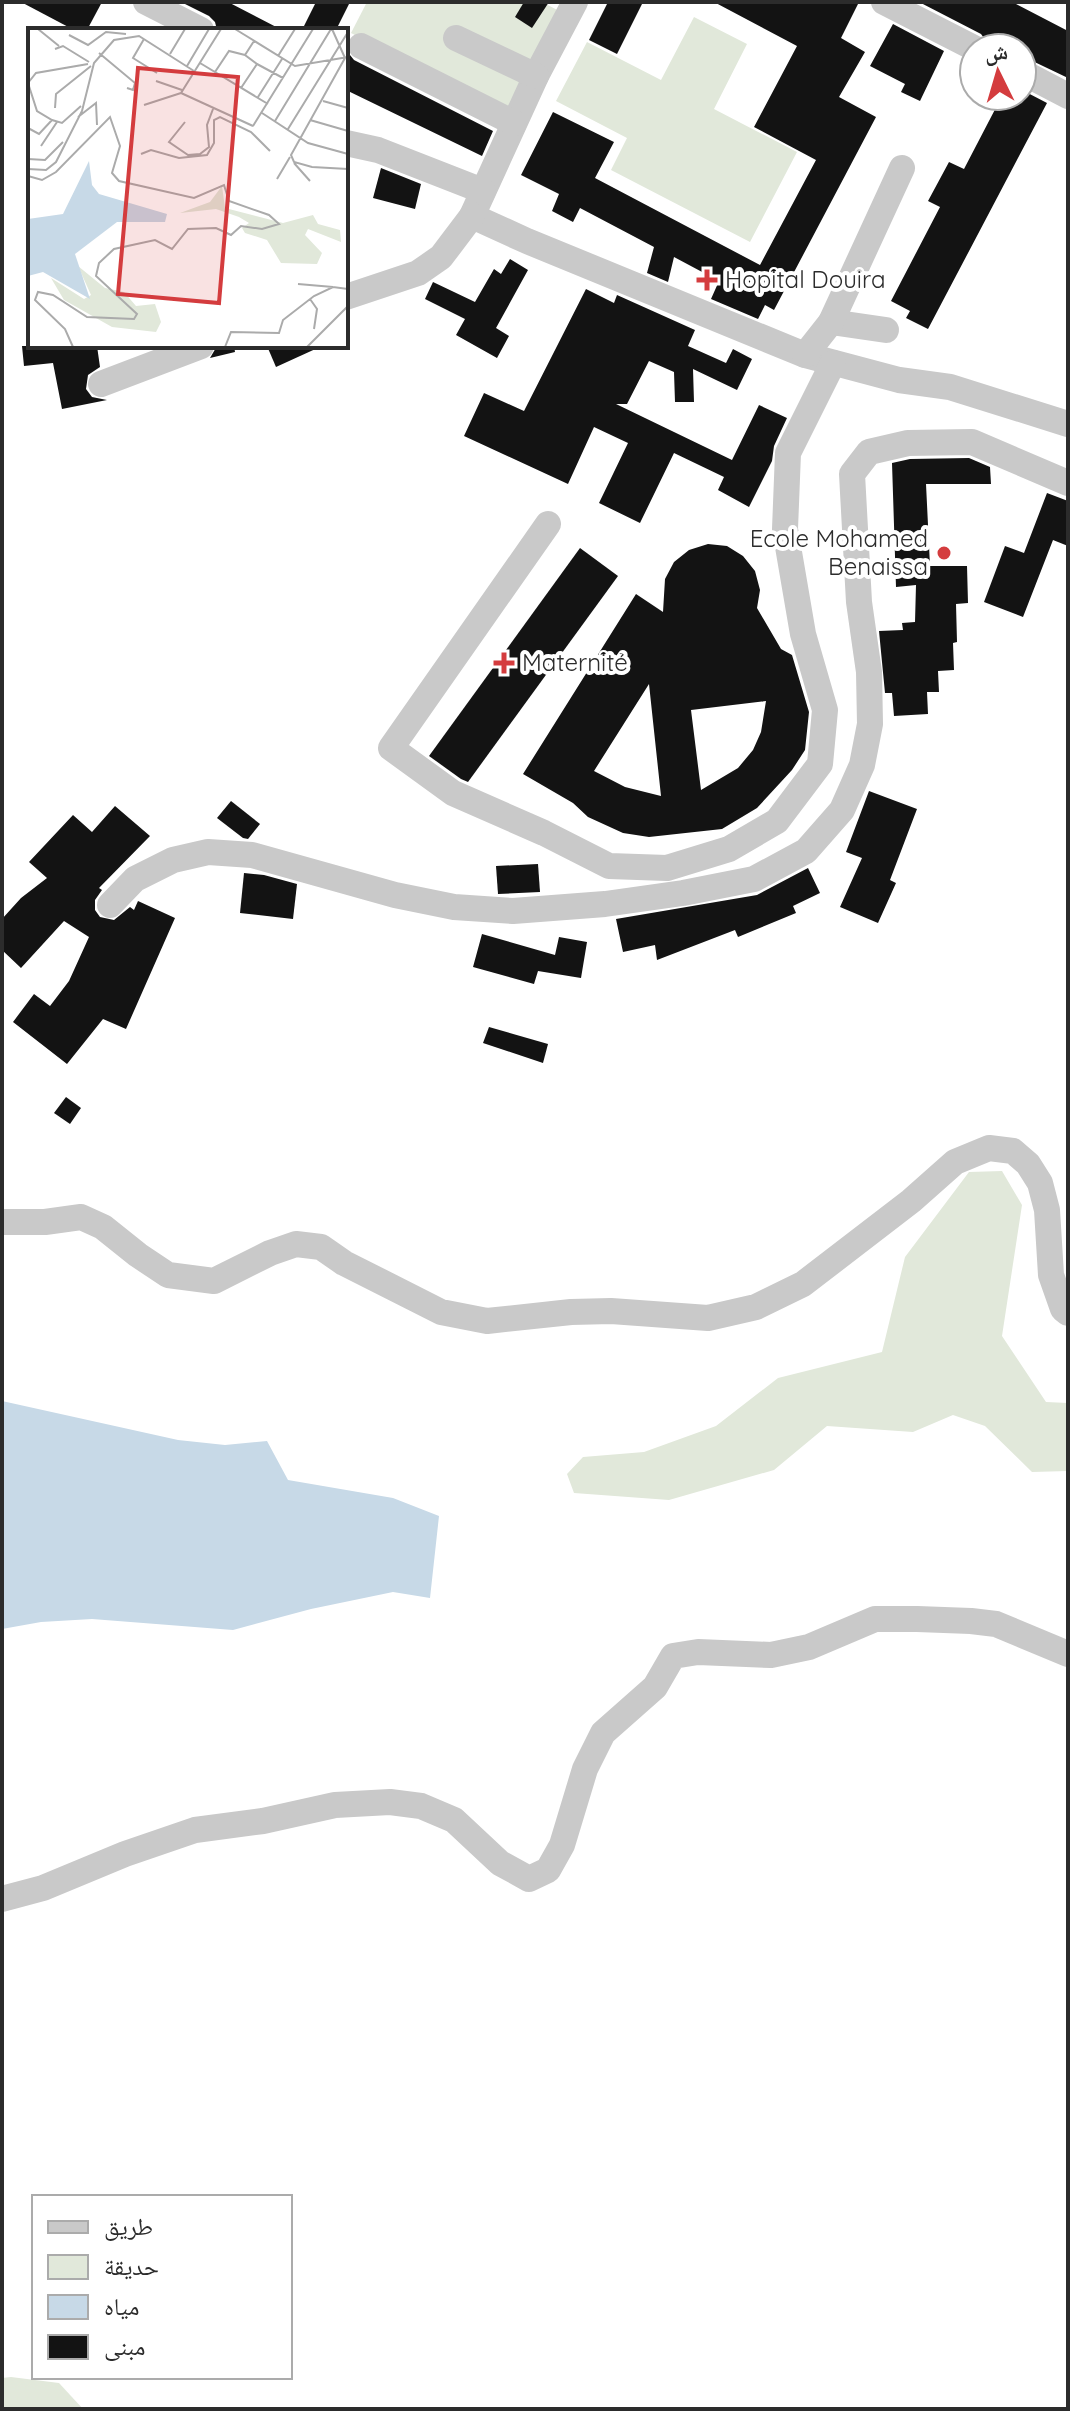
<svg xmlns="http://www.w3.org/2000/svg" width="1070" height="2411" font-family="Quicksand,'Noto Naskh Arabic',sans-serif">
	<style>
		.green { fill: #e1e8da }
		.water { fill: #c7d9e7 }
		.building { fill: #131313; fill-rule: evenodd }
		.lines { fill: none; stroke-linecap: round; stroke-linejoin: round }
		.minor { stroke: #c9c9c9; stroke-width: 26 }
		.poi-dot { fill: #d43c3e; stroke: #fff; stroke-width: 3 }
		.labels { text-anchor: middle; stroke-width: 8; stroke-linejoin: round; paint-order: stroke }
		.poi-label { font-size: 24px; fill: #2c2c2c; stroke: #fff; text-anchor: start }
		.inset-road { fill: none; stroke: #ababab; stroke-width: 2 }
		.view { fill: #d43c3e; fill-opacity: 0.15; stroke: #d43c3e; stroke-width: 4 }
		.inset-edge { fill: none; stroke: #2c2c2c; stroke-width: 4 }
	</style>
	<rect width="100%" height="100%" fill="#fff"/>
	<!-- green -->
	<g class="green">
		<path d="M367,2H542L563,13L512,114L351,33Z"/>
		<path d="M694,17L747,44L714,109L797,152L750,242L611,170L627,138L556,101L587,42L661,80Z"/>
		<path d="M1002,1171L1022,1205L1002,1336L1046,1402L1068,1403V1471L1032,1472L985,1426L953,1415L913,1432L827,1426L774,1470L669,1500L574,1493L567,1474L583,1457L644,1452L716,1426L778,1378L882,1352L905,1257L969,1172Z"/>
		<path d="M11,2377L59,2383L83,2409H2V2378Z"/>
	</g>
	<!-- water -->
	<path class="water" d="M2,1401L178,1440L225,1445L267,1441L288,1480L393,1498L439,1516L430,1598L393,1592L311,1609L233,1630L92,1619L41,1622L2,1629Z"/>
	<!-- building -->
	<g class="building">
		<path d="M21,2H102L87,30H74Z"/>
		<path d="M181,2H228L282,30H217L215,22L209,16Z"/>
		<path d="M316,2H350L336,30H302Z"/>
		<path d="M524,2H549L532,28L515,17Z"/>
		<path d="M608,2H643L617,54L589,40Z"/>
		<path d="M714,2H859L841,38L865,52L839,97L876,117L774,310L765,305L758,319L711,299L719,281L674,257L668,282L647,273L654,247L580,208L573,222L552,211L559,194L521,175L553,112L614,142L595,178L760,265L816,160L754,127L797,46Z"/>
		<path d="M919,2H1012L1068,31V78L1022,56V48H995L989,45L981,34Z"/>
		<path d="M893,24L944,51L920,101L901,92L905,84L870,66Z"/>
		<path d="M346,50L354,60L493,131L482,156L346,90Z"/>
		<path d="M1022,90L1047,103L928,329L906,318L910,311L891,301L940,207L928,201L949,162L964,169L1002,96H1022Z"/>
		<path d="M381,168L421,184L415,209L373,198Z"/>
		<path d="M510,259L528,270L496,328L509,336L497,358L456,335L465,319L425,299L433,282L475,302L494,269L501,274Z"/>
		<path d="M586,289L614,303L617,295L695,330L688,346L726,363L733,349L752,359L737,390L693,369L694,402H675L674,372L649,361L627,404H616L732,460L759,405L787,418L774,446L772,461L749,507L718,490L724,477L674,453L640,523L599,503L628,443L594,427L568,484L464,436L484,393L524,411Z"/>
		<path d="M22,346H97L100,367L88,375L86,389L92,397L107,400L62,409L53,363L24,366Z"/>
		<path d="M217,346H234L235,352L210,358Z"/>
		<path d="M267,346H322L276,367Z"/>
		<path d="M969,458L990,467L991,484H926L930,566H967L968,603L956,604L957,642L953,643L954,670L938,671L939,692H927L928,714L894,716L892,693H885L879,631L903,630L902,623L915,622L916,585L896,587L892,463L910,459Z"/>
		<path d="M1047,493L1068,501V546L1053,540L1023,617L984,602L1005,546L1024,553Z"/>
		<path d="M708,544L727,546L743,556L755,571L760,590L757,608L781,649L792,655L809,712L805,750L792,770L757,808L722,829L649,837L623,833L588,817L573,803L523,774L636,594L663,612L665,579L674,562L689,550ZM649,684L661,796L625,787L594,771ZM766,701L761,732L753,750L738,768L701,790L691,710Z"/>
		<path d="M580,548L618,576L468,782L461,779L429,756Z"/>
		<path d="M869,791L917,809L890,880L896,883L878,923L840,907L862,858L846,852Z"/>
		<path d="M231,801L260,824L248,839L243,838L217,818Z"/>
		<path d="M115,806L150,836L99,888L102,890L95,900V910L100,917L114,920L130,907L134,910L138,901L175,918L126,1029L103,1019L67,1064L13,1022L34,994L50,1006L69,981L89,937L64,921L21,968L2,950V919L21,898L47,878L29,862L73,815L92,832Z"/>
		<path d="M538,864L540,892L498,894L496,866Z"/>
		<path d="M808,868L820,893L793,906L796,913L738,937L735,930L657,960L655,945L623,952L616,919L757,895Z"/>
		<path d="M244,873L264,875L297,884L293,919L240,913Z"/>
		<path d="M482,934L555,955L559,937L587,942L581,978L538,971L534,984L473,967Z"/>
		<path d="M489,1027L548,1044L543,1063L483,1043Z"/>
		<path d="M66,1097L81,1108L70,1124L54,1113Z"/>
	</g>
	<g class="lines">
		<!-- minor -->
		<g class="minor">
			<path d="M146,2L201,30"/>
			<path d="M575,2L536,76L472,216L527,241L805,355L899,380L950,387L1068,424"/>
			<path d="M884,2L974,48"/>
			<path d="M456,38L536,76"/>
			<path d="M361,46L514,123"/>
			<path d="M1022,72L1068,96"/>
			<path d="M346,143L378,150L483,191"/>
			<path d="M346,297L418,273L441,257L472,216"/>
			<path d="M831,322L886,330"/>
			<path d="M805,355L831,322L902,168"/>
			<path d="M101,384L201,346"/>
			<path d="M548,524L391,748L453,793L544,833L609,866L667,868L729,849L777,821L820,764L825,710L803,634L785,529L788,453L833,363"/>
			<path d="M110,905L135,879L173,860L208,852L252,855L395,895L454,907L513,911L605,904L683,893L754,879L806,851L842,810L862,765L870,724L869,672L859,602L852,474L869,452L908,443L972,442L1068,483"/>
			<path d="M2,1222H45L81,1217L103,1227L138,1255L168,1275L214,1281L270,1253L296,1244L321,1247L344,1263L441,1312L487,1321L571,1312L611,1311L708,1318L756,1307L803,1284L911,1201L955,1162L989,1148L1013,1151L1028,1164L1040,1183L1047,1210L1051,1275L1063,1309L1068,1313"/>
			<path d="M2,1899L43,1888L125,1854L195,1830L263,1821L335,1805L390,1802L421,1806L454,1820L500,1863L529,1879L548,1870L562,1845L585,1769L603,1733L655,1687L673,1656L698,1652L771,1655L809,1647L875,1619H917L971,1621L996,1624L1068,1654"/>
		</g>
	</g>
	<!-- markers -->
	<g class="poi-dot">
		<path d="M703 268h8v8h8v8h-8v8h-8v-8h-8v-8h8z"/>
		<circle cx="944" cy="553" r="8"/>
		<path d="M500 651h8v8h8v8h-8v8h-8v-8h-8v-8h8z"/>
	</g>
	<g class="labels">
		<!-- poi labels -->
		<g class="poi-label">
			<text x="725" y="288">Hopital Douira</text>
			<text x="928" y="547" text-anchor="end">Ecole Mohamed<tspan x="928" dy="28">Benaissa</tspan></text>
			<text x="522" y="671">Maternité</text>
		</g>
	</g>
	<!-- overview -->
	<g transform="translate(28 28)">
		<rect width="320" height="320" fill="#fff"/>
		<path d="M194,158L197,180L255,195L285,187L290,196L312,202L313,214L280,201L277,207L294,225L289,236L253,235L239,212L217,205L214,200L221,195L211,189L188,181L152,185L182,174ZM50,238L77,260L96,264L108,278L127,276L133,294L128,304L84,299L36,272L23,250L56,271L63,267Z" fill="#e1e8da"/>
		<path d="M61,133L64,157L71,166L139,186L137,194H89L47,226L62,271L15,244L0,248V191L35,186Z" fill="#c7d9e7"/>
		<path class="inset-road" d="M10,1L31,18M193,1L153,65L225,98M207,1L267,38L320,29M304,1L317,30M41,7L60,17L78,4L98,6M116,11L105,30L129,45M27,21L35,18L61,34M71,25L107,55L105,62L99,60M142,26L157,1M250,28L267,1M317,30L263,127L266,134L284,139L320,141M172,35L240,76M229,36L255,50M159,38L181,1M187,44L201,23L217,27M128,53L154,62M0,55L9,83L24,92L34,95L53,78M0,55L8,45L60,36M213,60L229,36L217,27L226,13M230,69L254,31M295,73L320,80M116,77L153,65M27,80L28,66L63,38M234,85L280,115L320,126M50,89L68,75L69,97M282,92L320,103M247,93L303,1M157,94L141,114L160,127L172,126L181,119L179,97L185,81M225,98L285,1M0,100L11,106L24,92M260,101L320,4M13,118L29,94M113,126L123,122L151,130L179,127L186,115V92L192,89L223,104L242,123M0,131L17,132L35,114M266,135L282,153M0,141L18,142L28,134L54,83L66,35L86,12L111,8L166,43M0,148L14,152L28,144L82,89L92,118L84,145L91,153L166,170L196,157L201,173L241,187L251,196L234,201L213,198L203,207L188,200L160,201L144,221L127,212L86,221L71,235L68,248L109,286L106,291L59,289L25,267L10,264L7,272L37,301L45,319M249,151L262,129M270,256L305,259M282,271L289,281L286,301M197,319L203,304L251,305L255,292L286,268L305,259L320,261M279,319L320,278"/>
		<path class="view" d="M110,40L210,49L191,275L90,266Z"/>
		<rect width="320" height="320" class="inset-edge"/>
	</g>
	<!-- border -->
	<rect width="1070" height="2411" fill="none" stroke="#2c2c2c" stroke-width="8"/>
	<!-- legend -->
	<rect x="32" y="2195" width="260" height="184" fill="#ffffff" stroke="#ababab" stroke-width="2"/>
	<rect x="48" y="2221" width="40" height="12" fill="#c9c9c9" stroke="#ababab" stroke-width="2"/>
	<text x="104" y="2235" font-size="24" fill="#2c2c2c">طريق</text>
	<rect x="48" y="2255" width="40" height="24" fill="#e1e8da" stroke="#ababab" stroke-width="2"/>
	<text x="104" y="2275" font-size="24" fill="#2c2c2c">حديقة</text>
	<rect x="48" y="2295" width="40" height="24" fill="#c7d9e7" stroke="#ababab" stroke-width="2"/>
	<text x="104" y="2315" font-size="24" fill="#2c2c2c">مياه</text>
	<rect x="48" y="2335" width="40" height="24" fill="#131313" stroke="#ababab" stroke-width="2"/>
	<text x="104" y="2355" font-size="24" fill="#2c2c2c">مبنى</text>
	<!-- north arrow -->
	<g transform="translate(998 72) rotate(355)"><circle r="38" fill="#ffffff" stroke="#ababab" stroke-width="2"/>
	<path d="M0-6L14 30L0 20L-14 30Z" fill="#d43c3e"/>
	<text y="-12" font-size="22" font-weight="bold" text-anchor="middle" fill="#2c2c2c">ش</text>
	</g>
</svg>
